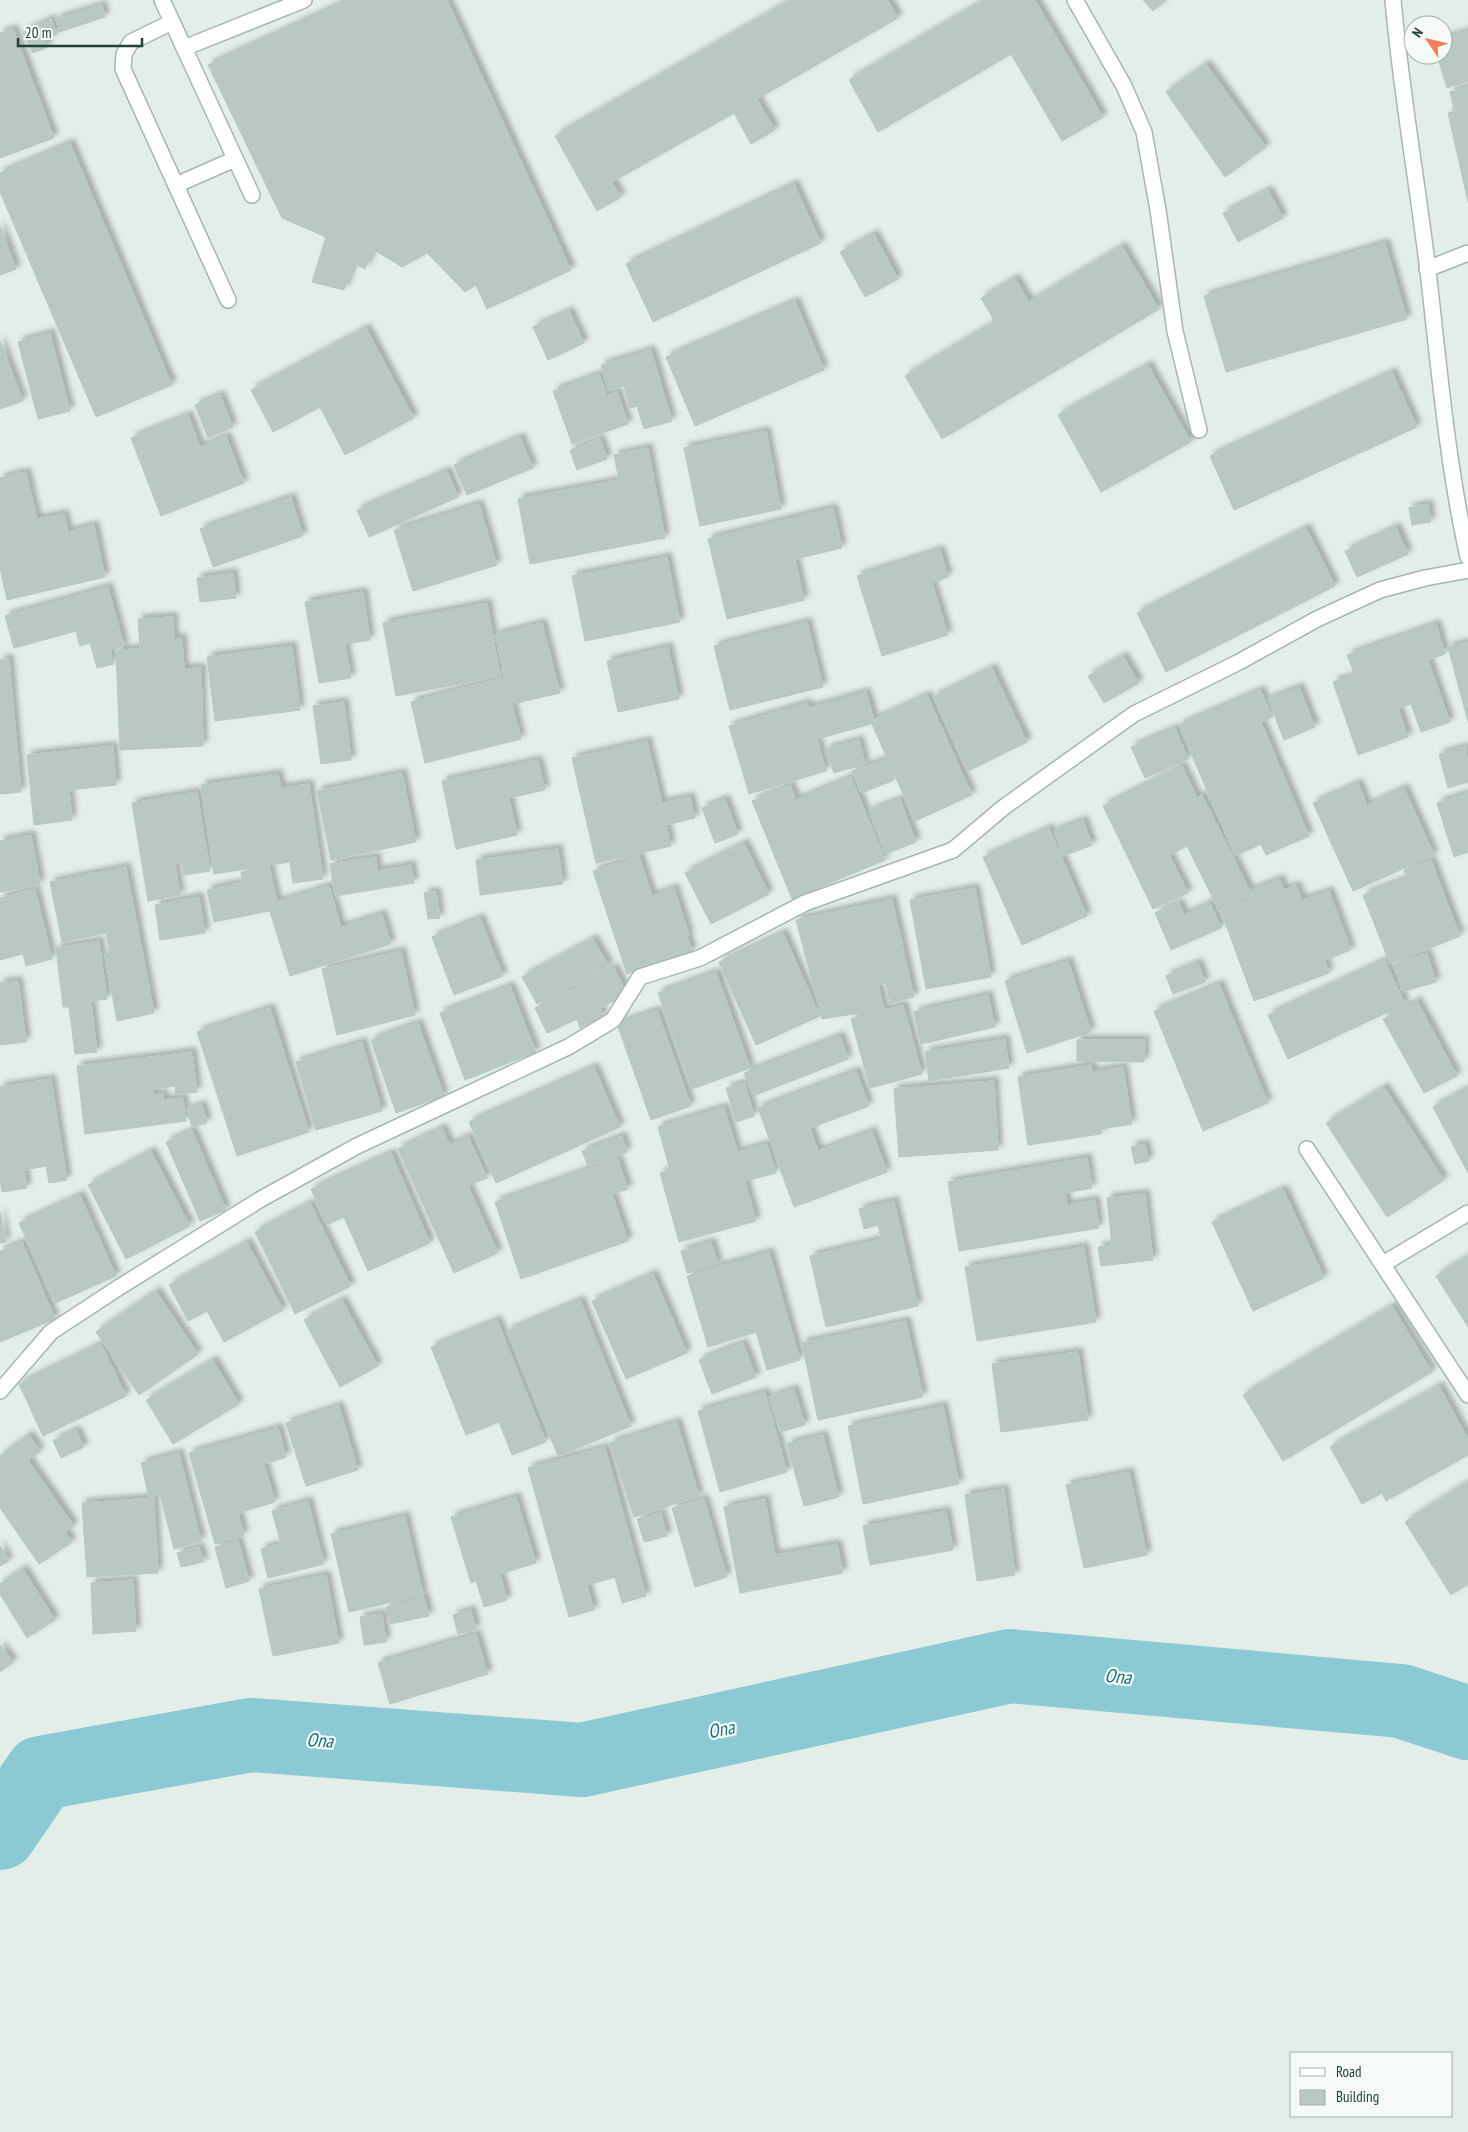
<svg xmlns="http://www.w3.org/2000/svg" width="1468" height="2132" font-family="'PT Sans Narrow',sans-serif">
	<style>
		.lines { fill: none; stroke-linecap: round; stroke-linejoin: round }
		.river { stroke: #8bcad4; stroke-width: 74 }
		.building { fill: #b9c9c2; stroke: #b6c8c0; filter: url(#shadow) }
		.minor-casing { stroke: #a6b6b0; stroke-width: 18 }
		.minor { stroke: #fff; stroke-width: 15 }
		.labels { text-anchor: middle; stroke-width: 4.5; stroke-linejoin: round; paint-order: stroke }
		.water-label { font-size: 19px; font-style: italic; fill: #1a6f7e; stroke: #f5faf7 }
	</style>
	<defs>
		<filter id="shadow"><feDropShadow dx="4.5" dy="-4.5" stdDeviation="2.5" flood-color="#0004"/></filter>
	</defs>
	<rect width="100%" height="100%" fill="#e4eee9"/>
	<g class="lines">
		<!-- river -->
		<path class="river" d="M0,1833L41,1773L251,1735L582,1760L1010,1666L1401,1701L1468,1723"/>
	</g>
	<!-- building -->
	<g class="building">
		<path d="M349,0H447L571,270L487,309L476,285L465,292L427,253L402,267L374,250L365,269L354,263L344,290L312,282L326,237L282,218L208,65Z"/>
		<path d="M792,0H888L898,18L757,99L775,130L751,144L734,113L612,182L621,197L597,211L555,136Z"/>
		<path d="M985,0H1035L1103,117L1062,141L1011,54L878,132L849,80Z"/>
		<path d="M1143,0H1166L1153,11Z"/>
		<path d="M102,5L105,17L59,32L56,19Z"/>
		<path d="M51,19L57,34L45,40L48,47L33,53L23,32Z"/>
		<path d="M13,29L54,138L0,158V33Z"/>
		<path d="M1468,31V81L1447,88L1437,55H1443V39Z"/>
		<path d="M1206,64L1266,147L1225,177L1166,92Z"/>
		<path d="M1468,87V106L1454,109L1450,92Z"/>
		<path d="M1468,108V202L1448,113Z"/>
		<path d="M70,143L172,385L96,417L0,192V173Z"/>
		<path d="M794,184L821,243L653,322L626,264Z"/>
		<path d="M1268,190L1283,218L1238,242L1223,213Z"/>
		<path d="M0,226L16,269L0,275Z"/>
		<path d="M874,234L898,279L865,297L840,252Z"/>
		<path d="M1385,243L1407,319L1226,372L1204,296Z"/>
		<path d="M1122,246L1159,309L942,439L905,376L995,322L981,298L1015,278L1029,302Z"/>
		<path d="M795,301L824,370L695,426L666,357Z"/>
		<path d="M569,311L584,343L548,360L533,327Z"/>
		<path d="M366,328L414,418L345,455L320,407L273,432L251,390Z"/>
		<path d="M50,333L70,411L38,419L18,342Z"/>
		<path d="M0,341L23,401L0,409Z"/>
		<path d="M651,350L672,421L644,429L637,406L630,408L624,386L608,391L601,365Z"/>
		<path d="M1148,365L1191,442L1101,492L1058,415Z"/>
		<path d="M1392,372L1417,427L1234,510L1210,456Z"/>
		<path d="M599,374L607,395L617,392L628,424L572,444L553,391Z"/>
		<path d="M220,395L233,427L208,438L195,405Z"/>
		<path d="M188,415L200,447L226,436L244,483L161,516L131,438Z"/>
		<path d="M766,431L781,509L700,526L684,448Z"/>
		<path d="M520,437L533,468L467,495L454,465Z"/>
		<path d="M600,439L607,459L577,470L570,450Z"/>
		<path d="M648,448L665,538L530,564L518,499L619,480L614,455Z"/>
		<path d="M447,471L458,497L369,537L357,510Z"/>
		<path d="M26,472L37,519L64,514L68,532L94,525L105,577L7,600L0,568V478Z"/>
		<path d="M291,497L303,536L213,567L200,529Z"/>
		<path d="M479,504L497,565L413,591L394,530Z"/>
		<path d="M1428,504L1431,522L1412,525L1409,508Z"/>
		<path d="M833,508L842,548L795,559L804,600L727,619L708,539Z"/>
		<path d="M1396,527L1408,554L1357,577L1345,551Z"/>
		<path d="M1306,528L1335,586L1166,672L1137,613Z"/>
		<path d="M940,550L948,577L932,583L948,635L882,656L857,576Z"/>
		<path d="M667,557L680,622L585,641L572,576Z"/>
		<path d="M233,573L236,598L200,602L197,578Z"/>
		<path d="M108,587L124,646L110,650L114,664L97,668L90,643L80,646L76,631L14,648L5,616Z"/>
		<path d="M363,592L370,640L345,644L351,678L319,683L305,602Z"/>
		<path d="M487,603L500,676L396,696L383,623Z"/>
		<path d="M173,617L174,639L182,638L184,669L201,668L203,746L120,750L116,650L140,649L138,619Z"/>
		<path d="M807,622L823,687L730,710L714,646Z"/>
		<path d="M542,623L560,693L512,704L521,739L425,763L411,702L505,677L495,635Z"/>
		<path d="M1436,624L1445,654L1428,660L1450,722L1421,732L1411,704L1398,708L1408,737L1358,755L1333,682L1355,675L1347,655Z"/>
		<path d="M1468,642V722L1448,647Z"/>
		<path d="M292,646L300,710L215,721L207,657Z"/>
		<path d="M668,647L679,699L618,712L607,661Z"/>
		<path d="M1123,656L1139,683L1104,703L1088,676Z"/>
		<path d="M9,659L21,792L0,794V660Z"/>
		<path d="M992,668L1027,742L968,771L933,697Z"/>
		<path d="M1299,687L1315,727L1284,740L1268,699Z"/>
		<path d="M1260,690L1273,717L1261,722L1309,836L1266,855L1261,844L1235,856L1179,725Z"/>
		<path d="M866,692L875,723L817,739L826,771L749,794L729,726L807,703L809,708Z"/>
		<path d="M927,695L972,795L915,821L872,724L877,722L875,719Z"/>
		<path d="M344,702L351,760L321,764L313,706Z"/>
		<path d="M1175,728L1188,759L1145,778L1131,747Z"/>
		<path d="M859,740L865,764L834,773L826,749Z"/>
		<path d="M647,741L662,803L690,797L695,818L666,825L671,846L596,863L572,758Z"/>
		<path d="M113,746L116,785L69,790L72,820L34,825L27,755Z"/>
		<path d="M1466,747L1468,782L1448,788L1439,754Z"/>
		<path d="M887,759L894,780L861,793L852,771Z"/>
		<path d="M538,760L545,790L509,798L517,835L456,849L442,781Z"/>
		<path d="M1182,766L1197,798L1202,795L1252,895L1219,911L1187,846L1169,855L1188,893L1153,909L1103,806Z"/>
		<path d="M402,773L416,842L331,860L317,791Z"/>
		<path d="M278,774L281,788L309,784L323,879L293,883L290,862L214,874L201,785Z"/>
		<path d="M851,777L885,860L792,899L752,801L790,785L796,800Z"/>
		<path d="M1358,783L1367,805L1404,788L1434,855L1353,891L1313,803Z"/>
		<path d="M197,792L210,871L184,875L182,862L175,864L180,895L148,901L132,803Z"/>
		<path d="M1468,793V852L1454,857L1437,803Z"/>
		<path d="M725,799L738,834L715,843L702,808Z"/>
		<path d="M900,799L916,842L885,854L869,811Z"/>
		<path d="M1083,820L1092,845L1063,856L1054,831Z"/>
		<path d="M1049,828L1087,916L1022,945L983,857Z"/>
		<path d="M31,835L40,884L0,892V841Z"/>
		<path d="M744,843L769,894L711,924L685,873Z"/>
		<path d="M558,849L563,884L480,895L476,860Z"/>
		<path d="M639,856L652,896L674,888L689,935L687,936L692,952L627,974L593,871Z"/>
		<path d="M376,857L377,871L411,865L414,883L335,896L330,864Z"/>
		<path d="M1431,860L1460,936L1390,964L1363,895L1407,878L1404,870Z"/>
		<path d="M269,866L277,902L268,904L269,911L214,922L207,890L243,882L241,872Z"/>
		<path d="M126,867L154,1013L117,1021L105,954L110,953L106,933L62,942L50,882Z"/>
		<path d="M1280,879L1284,890L1296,885L1302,900L1329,891L1351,950L1325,960L1329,973L1254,1001L1221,911L1254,898L1251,890Z"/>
		<path d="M329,886L341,927L382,914L391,944L290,976L268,905Z"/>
		<path d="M975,888L991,977L926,989L910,900Z"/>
		<path d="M35,889L52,959L26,966L23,954L0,960V898Z"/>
		<path d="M436,892L440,918L428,919L424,893Z"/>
		<path d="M199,897L205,933L160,940L155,905Z"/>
		<path d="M892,899L914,997L890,1003L886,983L878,985L884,1009L822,1019L796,920Z"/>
		<path d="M1179,903L1184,915L1210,903L1221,928L1171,950L1155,913Z"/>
		<path d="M480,918L503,976L454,995L432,937Z"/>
		<path d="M783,933L820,1016L756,1045L719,962Z"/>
		<path d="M593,939L609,966L537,1004L522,977Z"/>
		<path d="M99,941L107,999L91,1001L97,1052L75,1054L69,1007H63L56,948Z"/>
		<path d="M401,951L415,1015L337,1035L322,969Z"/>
		<path d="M1427,953L1436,982L1402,992L1394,964Z"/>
		<path d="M1385,960L1405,1004L1288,1059L1268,1015Z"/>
		<path d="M1068,961L1091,1032L1027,1053L1005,981Z"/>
		<path d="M1198,963L1205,982L1173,994L1166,976Z"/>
		<path d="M614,968L627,994L600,1008L603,1016L580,1028L577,1019L547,1033L535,1008Z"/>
		<path d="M716,972L750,1068L692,1089L658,993Z"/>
		<path d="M18,981L26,1042L0,1045V983Z"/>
		<path d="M1219,984L1268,1103L1203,1131L1154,1011Z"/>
		<path d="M510,986L536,1052L465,1080L440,1013Z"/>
		<path d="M988,995L995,1027L921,1044L914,1012Z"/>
		<path d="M1417,1001L1457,1076L1424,1093L1383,1019Z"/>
		<path d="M903,1005L922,1074L870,1088L851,1019Z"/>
		<path d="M270,1008L309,1132L237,1156L197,1032Z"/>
		<path d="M657,1010L691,1106L651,1120L617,1024Z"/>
		<path d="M418,1023L444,1096L396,1113L371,1040Z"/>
		<path d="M840,1036L848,1059L753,1096L744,1073Z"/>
		<path d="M1005,1039L1009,1068L929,1081L925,1052Z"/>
		<path d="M1077,1040H1145L1144,1062L1077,1061Z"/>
		<path d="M362,1042L382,1111L316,1130L296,1062Z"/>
		<path d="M192,1052L197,1092L176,1094L175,1086L153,1089V1095L163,1093V1100L183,1098L186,1121L85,1134L77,1066Z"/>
		<path d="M1091,1065L1092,1072L1123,1067L1132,1124L1101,1129V1134L1028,1145L1018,1077Z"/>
		<path d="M594,1067L620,1127L496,1183L469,1122Z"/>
		<path d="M856,1071L869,1106L810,1128L818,1151L872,1131L887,1172L794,1207L758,1108Z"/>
		<path d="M51,1079L67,1180L49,1183L46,1166L24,1170L27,1188L2,1192L0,1179V1087Z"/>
		<path d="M994,1081L998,1150L899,1157L894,1089Z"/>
		<path d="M745,1083L754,1116L736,1122L726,1088Z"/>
		<path d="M1384,1087L1444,1180L1387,1217L1326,1123Z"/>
		<path d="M1468,1088V1173L1433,1107Z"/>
		<path d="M202,1105L207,1123L192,1127L187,1109Z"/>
		<path d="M724,1107L737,1150L670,1170L658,1127Z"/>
		<path d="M442,1128L450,1145L468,1136L487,1178L468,1186L498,1253L454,1273L398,1149Z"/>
		<path d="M192,1130L226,1210L200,1221L166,1142Z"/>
		<path d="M622,1136L627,1152L588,1166L582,1151Z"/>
		<path d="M767,1144L776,1173L745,1181L756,1221L679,1242L660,1173Z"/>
		<path d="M1145,1144L1149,1161L1135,1164L1131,1147Z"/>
		<path d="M151,1151L190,1226L126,1259L88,1185Z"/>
		<path d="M391,1153L430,1243L368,1271L344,1217L327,1225L311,1189Z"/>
		<path d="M1087,1158L1092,1188L1065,1193L1067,1205L1095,1200L1099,1228L959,1251L948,1182Z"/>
		<path d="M618,1159L628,1189L612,1194L628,1241L521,1279L495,1202Z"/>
		<path d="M1283,1189L1324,1278L1253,1311L1212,1222Z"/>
		<path d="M1145,1194L1153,1260L1101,1266L1098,1247L1112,1245L1107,1198Z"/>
		<path d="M80,1195L116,1276L55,1303L19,1223Z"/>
		<path d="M894,1201L918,1306L826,1327L810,1256L881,1239L878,1225L864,1229L859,1209Z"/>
		<path d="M310,1203L351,1286L295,1314L255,1232Z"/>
		<path d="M0,1212L6,1242L0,1243Z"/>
		<path d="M22,1242L55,1319L0,1342V1251Z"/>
		<path d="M247,1242L283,1310L224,1342L207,1311L188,1321L169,1285Z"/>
		<path d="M711,1242L718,1264L687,1273L681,1251Z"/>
		<path d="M1084,1247L1096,1322L977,1341L965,1267Z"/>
		<path d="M769,1252L800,1360L767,1370L756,1332L708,1347L687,1276Z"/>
		<path d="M1468,1256V1327L1436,1276Z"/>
		<path d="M653,1274L687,1353L626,1379L592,1301Z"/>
		<path d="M156,1291L198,1354L139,1395L96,1332Z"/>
		<path d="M342,1300L378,1366L340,1387L304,1320Z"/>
		<path d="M580,1300L631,1426L558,1456L507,1331Z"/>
		<path d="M1392,1306L1432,1372L1283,1461L1243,1395Z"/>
		<path d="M497,1320L546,1442L512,1455L499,1422L466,1435L431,1347Z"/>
		<path d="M906,1321L923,1397L818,1420L802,1343Z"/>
		<path d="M743,1343L756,1377L712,1394L699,1360Z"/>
		<path d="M101,1344L126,1396L43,1436L19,1384Z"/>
		<path d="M1078,1352L1088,1420L1001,1432L992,1364Z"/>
		<path d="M213,1360L239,1404L173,1444L146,1400Z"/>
		<path d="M1439,1386L1468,1439V1455L1386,1501L1382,1493L1362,1504L1330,1447Z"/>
		<path d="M794,1389L805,1425L780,1432L769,1397Z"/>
		<path d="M765,1392L787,1472L720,1492L698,1411Z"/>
		<path d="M339,1406L358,1470L306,1486L286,1423Z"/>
		<path d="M943,1406L959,1484L863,1504L848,1426Z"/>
		<path d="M677,1422L699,1496L634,1517L610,1443Z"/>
		<path d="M278,1428L286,1457L264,1464L275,1502L238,1513L244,1535L215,1544L189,1453Z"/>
		<path d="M76,1430L84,1447L61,1458L53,1441Z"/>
		<path d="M29,1435L40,1451L28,1460L74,1526L65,1532L72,1542L39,1564L0,1508V1456Z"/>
		<path d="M823,1435L839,1497L804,1506L787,1444Z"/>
		<path d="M605,1447L646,1596L622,1603L615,1577L587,1585L594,1610L569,1617L528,1468Z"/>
		<path d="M179,1453L201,1541L174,1549L160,1494L149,1497L141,1463Z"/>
		<path d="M1129,1472L1147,1555L1084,1568L1066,1485Z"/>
		<path d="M1468,1482V1584L1451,1595L1405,1522Z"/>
		<path d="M1004,1489L1015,1575L977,1581L965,1495Z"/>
		<path d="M516,1497L536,1563L500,1574L507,1600L484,1607L476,1581L471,1583L451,1517Z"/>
		<path d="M154,1498L158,1573L87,1577L82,1503Z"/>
		<path d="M704,1499L727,1577L695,1587L672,1508Z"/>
		<path d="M765,1499L775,1555L837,1544L843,1573L740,1593L724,1507Z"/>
		<path d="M308,1501L324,1564L268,1578L261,1549L281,1544L272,1511Z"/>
		<path d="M946,1511L953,1550L870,1565L863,1526Z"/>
		<path d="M661,1513L667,1536L644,1542L637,1519Z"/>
		<path d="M405,1516L423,1595L349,1612L331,1534Z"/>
		<path d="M238,1540L249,1581L226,1588L215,1547Z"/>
		<path d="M0,1546L9,1561L0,1566Z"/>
		<path d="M199,1547L204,1562L181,1567L177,1553Z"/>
		<path d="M23,1569L55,1620L27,1638L0,1594V1584Z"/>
		<path d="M326,1575L339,1643L273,1656L259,1589Z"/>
		<path d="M133,1580L136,1631L93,1634L91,1583Z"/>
		<path d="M424,1597L429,1616L390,1624L386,1607Z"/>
		<path d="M471,1610L476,1629L458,1634L453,1615Z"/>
		<path d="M382,1614L386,1642L364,1645L360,1617Z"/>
		<path d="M476,1634L488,1674L390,1704L378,1663Z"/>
		<path d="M0,1645L13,1662L0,1672Z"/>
	</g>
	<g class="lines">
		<!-- minor casing -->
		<g class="minor-casing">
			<g id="minor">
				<path d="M162,0L252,195"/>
				<path d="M1075,0L1124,86L1144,132L1158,210L1175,331L1199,430"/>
				<path d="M1393,0C1401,91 1417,180 1428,271C1439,366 1447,463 1468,557"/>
				<path d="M172,22L131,42L124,54L123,69L228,300"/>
				<path d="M184,48L304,0"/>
				<path d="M176,185L235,159"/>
				<path d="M1427,269L1468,253"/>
				<path d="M1307,1149L1468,1395"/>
				<path d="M1383,1264L1468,1213"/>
				<path d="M0,1391L51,1332L118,1288L261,1199L357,1146L568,1047L613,1020L640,977L700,958L805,903L953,850L1004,807L1134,714L1239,662L1317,619L1380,590L1425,578L1468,570"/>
			</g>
		</g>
		<!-- minor -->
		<use href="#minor" class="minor"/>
	</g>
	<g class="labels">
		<!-- water labels -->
		<g class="water-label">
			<text transform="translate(1118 1676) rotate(5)" y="7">Ona</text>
			<text transform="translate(721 1729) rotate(-12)" y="7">Ona</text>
			<text transform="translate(320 1740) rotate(4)" y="7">Ona</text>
		</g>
	</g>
	<!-- legend -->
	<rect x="1290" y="2052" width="162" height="65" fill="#f5faf7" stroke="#a1b0ab"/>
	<rect x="1300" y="2068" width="25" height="8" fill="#ffffff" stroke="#a1b0ab"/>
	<text x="1336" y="2077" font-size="15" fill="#224038">Road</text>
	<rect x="1300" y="2090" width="25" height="15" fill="#b9c9c2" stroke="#a1b0ab"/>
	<text x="1336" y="2102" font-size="15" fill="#224038">Building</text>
	<!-- north arrow -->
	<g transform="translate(1428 40) rotate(305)"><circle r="24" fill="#f5faf7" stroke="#a1b0ab"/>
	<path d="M0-4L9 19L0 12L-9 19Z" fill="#f67e5a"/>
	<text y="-8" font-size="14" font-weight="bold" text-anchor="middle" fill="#224038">N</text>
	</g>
	<!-- scale -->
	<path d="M18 38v8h124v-8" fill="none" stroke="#224038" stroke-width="2.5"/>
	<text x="25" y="38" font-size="15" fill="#224038" stroke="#f5faf7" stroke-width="4" paint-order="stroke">20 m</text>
</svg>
